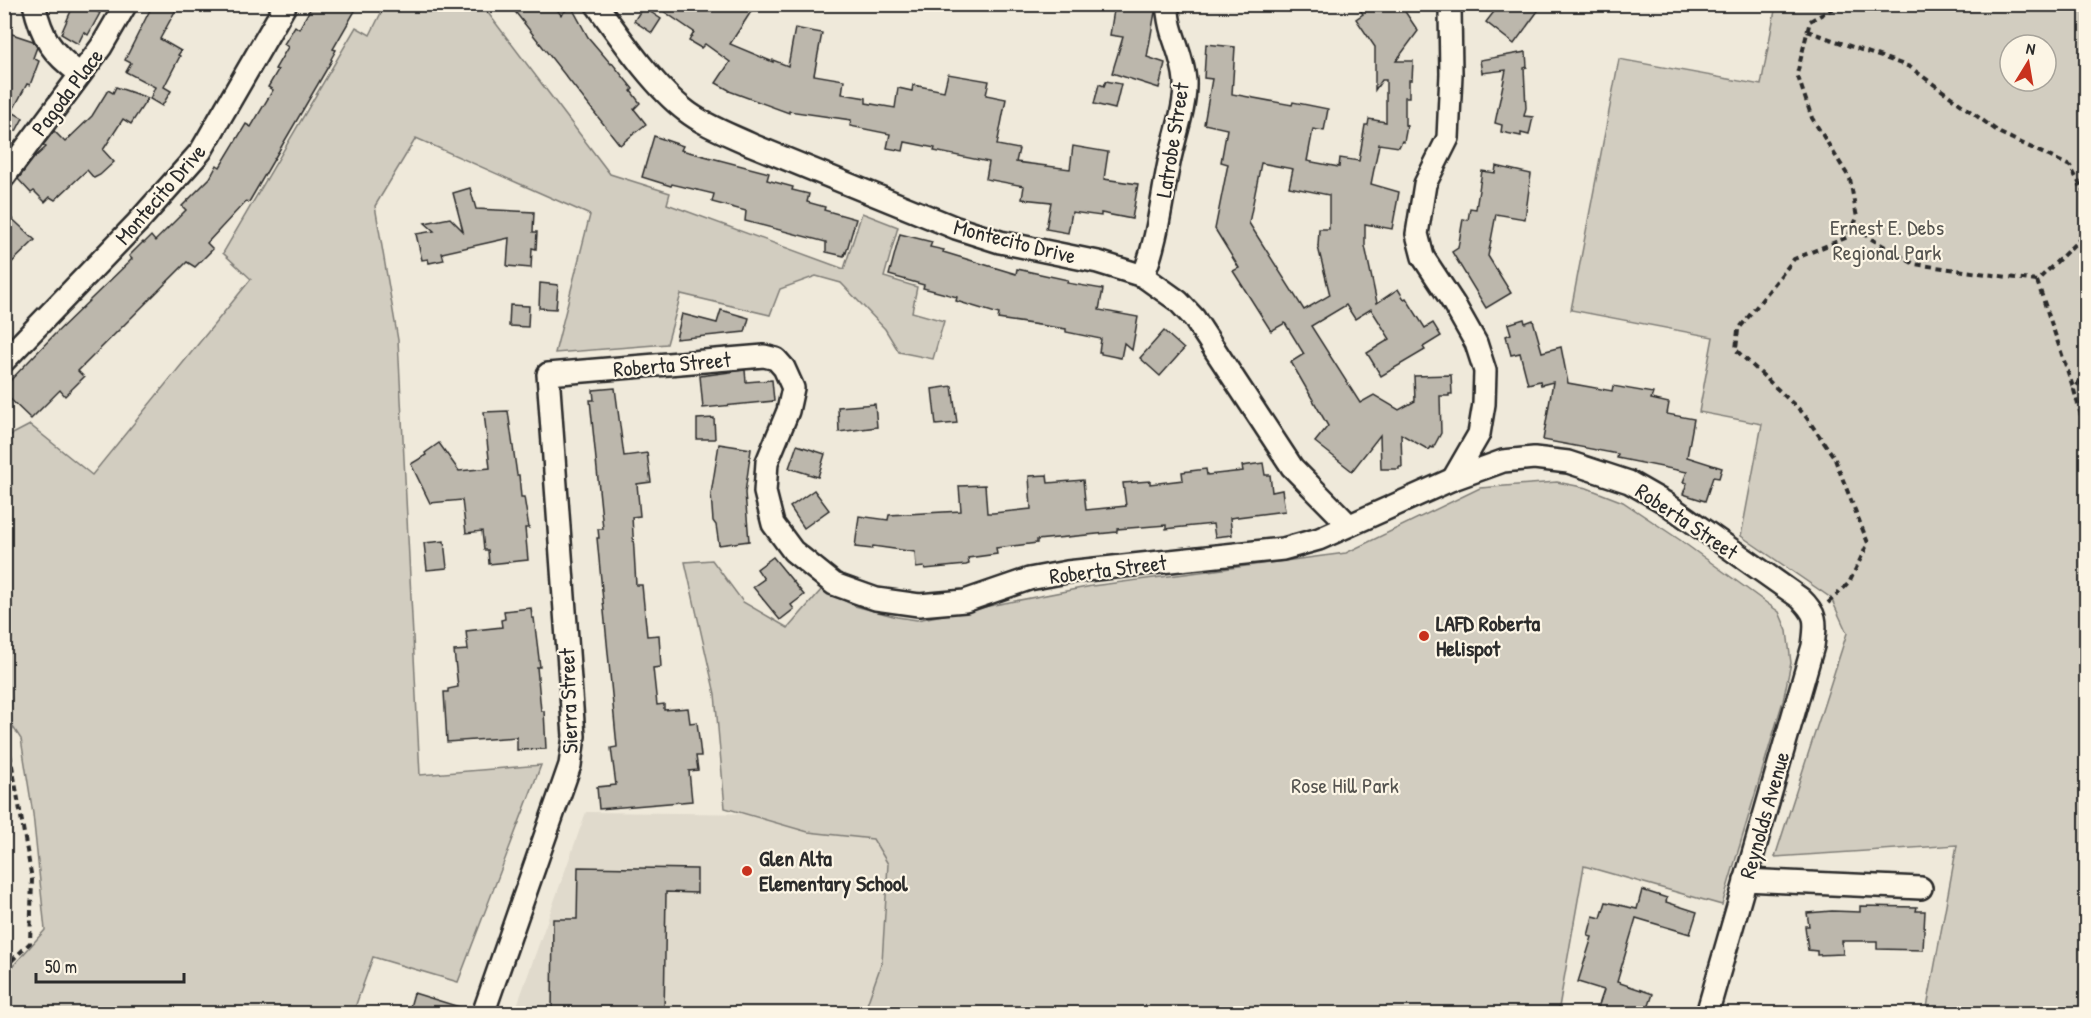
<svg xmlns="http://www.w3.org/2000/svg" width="2091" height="1018" font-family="'Patrick Hand',sans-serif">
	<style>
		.built { fill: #e0dacc }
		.green { fill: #d2cdc0; stroke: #7e7c76; stroke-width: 1.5; fill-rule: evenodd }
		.building { fill: #bcb7ac; stroke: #2b2b2b; stroke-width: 1.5; fill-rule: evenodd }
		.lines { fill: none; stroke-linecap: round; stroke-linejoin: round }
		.minor-casing { stroke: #2b2b2b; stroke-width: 26 }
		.path { stroke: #2b2b2b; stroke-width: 4; stroke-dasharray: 6 4.5; stroke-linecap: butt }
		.minor { stroke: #fcf5e5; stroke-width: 21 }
		.poi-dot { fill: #c8321e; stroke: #fcf5e5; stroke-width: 2 }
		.labels { text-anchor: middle; stroke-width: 4.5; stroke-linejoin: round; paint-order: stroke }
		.street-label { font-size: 22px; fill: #2b2b2b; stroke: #fcf5e5 }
		.park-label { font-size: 22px; fill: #555450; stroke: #fcf5e5 }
		.poi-label { font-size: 22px; font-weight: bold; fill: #2b2b2b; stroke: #fcf5e5; text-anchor: start }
	</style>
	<rect width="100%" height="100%" fill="#efe9da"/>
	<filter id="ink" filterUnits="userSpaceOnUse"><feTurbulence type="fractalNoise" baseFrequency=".0167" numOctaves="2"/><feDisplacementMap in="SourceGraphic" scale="12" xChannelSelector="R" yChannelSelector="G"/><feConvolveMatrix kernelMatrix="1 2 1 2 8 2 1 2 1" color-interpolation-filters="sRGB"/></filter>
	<g filter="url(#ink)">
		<!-- built -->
		<path class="built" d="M913,765L887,1013L514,1014L586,812L863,815Z"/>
		<!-- green -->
		<g class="green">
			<path d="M385,5H482L610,174L670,193L667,204L844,269L862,213L898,227L884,277L917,287L912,312L944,321L933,359L899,352L885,329L841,283L816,276L780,289L770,315L681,294L667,344L555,353L590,215L416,138L375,206L398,340L420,775L541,765L458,982L373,957L353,1013H5V975L45,930L33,814L21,739L5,715V438L30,425L92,475L251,279L223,253L356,27L370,35Z"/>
			<path d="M1776,5H2086V1013H1926L1957,845L1775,857L1847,633L1831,598L1741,536L1762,424L1699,412L1713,337L1571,310L1619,59L1761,85ZM2010,45H2046V81H2010Z"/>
			<path d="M1557,482L1587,488L1623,502L1680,540L1779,612L1787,631L1791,663L1783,701L1722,905L1584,866L1558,1013H864L882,962L888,864L873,839L808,832L725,808L715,694L685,562L712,560L743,602L788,628L822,589L855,606L897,617L917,620L1092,586L1346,553L1480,488Z"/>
		</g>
		<!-- building -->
		<g class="building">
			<path d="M74,4H97L94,10L100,13L88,35L84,32L78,44L61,34Z"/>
			<path d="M153,4H179L160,39L181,51L178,55L180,56L164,87L171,91L162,106L150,99L155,87L126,72L131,63L125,60Z"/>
			<path d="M313,4H359L333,49L336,50L331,59L332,60L249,202L246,201L207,243L213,249L195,267L187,262L78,371L84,377L65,396L60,390L31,419L4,393V387L54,335L132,259L129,256L143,242L144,243L151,236L155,241L186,210L182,206L210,178L217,165L220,167L246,124L251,127L273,90L268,87L278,70L275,69L288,47L284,44L295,26L299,29Z"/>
			<path d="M509,4H553L561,15L571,6L588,37L611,64L612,63L633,89L631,91L640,103L634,109L646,124L620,145Z"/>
			<path d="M653,4H756L730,44L773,62V60L788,66L795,28L822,33L814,75L844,80L842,94L866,98V103L895,108L898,88L912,91L913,85L944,91L948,74L989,81L986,95L1006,99L997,145L1019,149L1016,162L1070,169L1073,146L1108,152L1104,179L1138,184L1132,219L1101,213V216L1072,212L1068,233L1046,229L1051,202L1022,199L1024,186L986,179L989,162L934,151L935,148L905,142L903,151L887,148L890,134L850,126L851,120L789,111V113L729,91V90L716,83L730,62L705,44L701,48L689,41L694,32Z"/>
			<path d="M1115,4L1154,6L1155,12L1147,57L1165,63L1159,88L1112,73L1123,37L1110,35Z"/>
			<path d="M1356,4H1400L1418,31L1396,61H1413L1412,80H1409V97H1405V125L1407,126L1404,142L1402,141L1399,147L1379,144L1371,184L1399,192L1392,229L1365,224V246L1377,303L1398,289L1404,299L1406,298L1425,328L1433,323L1441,336L1423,347L1425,350L1381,376L1367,353L1390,339L1371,309L1355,319L1346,305L1311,326L1360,403L1374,395L1399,410L1415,401L1414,376L1451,375L1452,394H1449V396H1440L1441,433L1433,448L1431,447L1429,450L1401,434L1402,467H1399V469H1381L1380,435L1352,471L1315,442L1328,426L1291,362L1304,354L1285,323L1271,331L1233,271L1239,268L1215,229L1228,164L1221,162L1227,129L1204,124L1212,79L1204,78L1206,44L1235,47L1232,94L1292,105L1293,102L1328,109L1324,131L1313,129L1307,161L1339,167L1340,158L1359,161L1365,125H1368L1369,119L1386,122V80H1382L1375,90V47L1356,19L1363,14ZM1261,163L1293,169L1289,187L1329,195V229H1319L1318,247L1330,295L1304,310L1249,223Z"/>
			<path d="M1500,4H1543L1514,44L1486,22Z"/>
			<path d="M643,7L661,19L652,33L634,21Z"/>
			<path d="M9,33L33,41L37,47L33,58L39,61L30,85L27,84L12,112L23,118L16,131L4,127V43Z"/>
			<path d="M1526,52L1527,67L1524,68L1526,108L1524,116L1533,117L1529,135L1521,133V136L1501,132L1502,125L1495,123L1506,70L1482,73L1480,60Z"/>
			<path d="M1106,81L1121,84L1115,109L1094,104L1099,84L1104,86Z"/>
			<path d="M116,87L148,98L131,124L123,119L103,150L114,162L100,175L94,178L87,170L55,200L50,197L45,202L34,191L31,193L18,179L34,158L46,147L43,145L54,131L65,142L92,116L108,90L113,93Z"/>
			<path d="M654,136L683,146L681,150L769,173L767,180L793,187L792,190L809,194L807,202L825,207L824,210L856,219L846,253L845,252L844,256L826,252V242L745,221L746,211L712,202L714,194L672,184L671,186L642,177Z"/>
			<path d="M1496,166L1531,174L1525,219L1496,214L1488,256L1511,293L1486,308L1452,252L1458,248L1463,219L1468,220L1470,208L1476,209L1482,171L1495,173Z"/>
			<path d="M470,188L476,209L534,212L533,232H537L536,249L532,248L531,268L507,266L509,238L442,253L444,260L429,263L428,259L422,260L416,234L434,231L425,223L450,218L463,231L453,193Z"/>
			<path d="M4,211L35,240L4,270Z"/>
			<path d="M900,234L932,242L930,247L944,250L943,252L1016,274L1017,269L1068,280L1067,283L1103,289L1099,310L1138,317L1132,350L1124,343L1121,358L1101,354V352H1099L1101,339L1066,332V329L998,319L999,314L956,301L957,297L923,288L924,285L889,275Z"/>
			<path d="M540,283L558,285L556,309L539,308Z"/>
			<path d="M510,305L529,306L528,327L509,326Z"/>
			<path d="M721,310L749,318L745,332L676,339L682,314L717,323Z"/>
			<path d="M1524,319L1525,323L1533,320L1542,352L1561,347L1568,383L1612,391L1613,386L1653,393L1651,399L1669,403L1667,414L1694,419L1687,457L1722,468L1719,478L1713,477L1705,501L1683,494L1687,483L1683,482L1687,472L1617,458L1618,454L1543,440L1553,382L1541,385L1540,381L1528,384L1520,353L1511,355L1506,336L1511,334L1508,324Z"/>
			<path d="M1164,331L1184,349L1160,376L1140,358Z"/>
			<path d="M745,370L746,382L772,380L774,401L703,408L700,376Z"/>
			<path d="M952,386L957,423L936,425L932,389Z"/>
			<path d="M615,388L624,456L647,453L651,482L637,484L640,516L632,517L636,585H642L647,636L659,635L661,667L653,668L657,705L664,704V710L688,708L690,723L697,722L701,756H696L698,770L689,771L692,801L599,809L597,787L616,785L611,748L617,747L597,538H599L598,529H603L590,400H594L593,390Z"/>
			<path d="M875,404L877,427L839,432L838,407Z"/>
			<path d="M508,411L517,475H519L521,497H524L529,528H525L528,560L489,564L488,550H484L482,531L466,533L462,500L430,503L411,464L426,455L425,453L439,443L459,471L490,468L484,412Z"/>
			<path d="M714,418L715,439H697V419Z"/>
			<path d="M719,444L751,449L745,493L749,541L719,545L716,525L713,521L711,494Z"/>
			<path d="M797,445L825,454L818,477L789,468Z"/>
			<path d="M1263,463L1265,475H1270L1272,492L1282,490L1285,511L1230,518L1232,535L1215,537L1213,524L1173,528L1166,529V525L1117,529V532L1037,540V543L996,548L997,554L968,558L969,564L966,565L925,569L924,567L916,568L915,552L873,546L872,549L855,547L859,516L888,520L889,515L961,511L959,486L985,485L987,513H993L1031,509L1029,476L1047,475L1048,483L1083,480L1086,510L1126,506L1123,483L1150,481V484L1183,480L1182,472L1206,469L1207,475L1243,471L1242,466Z"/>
			<path d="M814,490L829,510L804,528L790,507Z"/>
			<path d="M444,541L447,568L427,570L424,543Z"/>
			<path d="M773,557L804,595L791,605L794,609L780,620L753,587L764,579L757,569Z"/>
			<path d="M531,608L532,618H534L540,667H537L541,711H544L546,749L517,750V737L447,742L444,692H448V689L458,687L454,651L468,650L466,631L502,627L501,620L505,619L504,611Z"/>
			<path d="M578,867L697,869V893L666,892L664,1014H552L553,919H577Z"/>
			<path d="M1642,890L1667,898L1666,902L1697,912L1690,934L1636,918L1617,982L1653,994L1646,1014H1596L1604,990L1578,982L1592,937L1588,936L1593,916L1601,918L1606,902L1637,909Z"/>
			<path d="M1860,906L1917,907L1916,911H1925L1923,950L1877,949V941H1842L1843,954L1817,955V951L1808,950L1805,926H1809L1807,913L1832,911L1860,912Z"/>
			<path d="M414,993L469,1010L468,1014H408Z"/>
		</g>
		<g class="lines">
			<!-- minor casing -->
			<g class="minor-casing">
				<g id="minor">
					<path d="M34,4C42,39 52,53 80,74"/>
					<path d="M596,4C620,37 654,87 686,111C705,126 731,135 752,145L956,228L1000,242L1098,262L1143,276L1178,301L1194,318L1292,467L1349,525"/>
					<path d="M1453,4L1450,9L1451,74L1448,138L1425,184L1417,234L1423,257L1454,304L1476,343L1485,371L1484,404L1479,434L1453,479"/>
					<path d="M4,177L101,47L126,4"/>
					<path d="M1143,276C1158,240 1161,201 1169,163C1174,137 1186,108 1185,81C1184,64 1177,48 1172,32C1169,23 1168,14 1167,4"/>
					<path d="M4,361L137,223L201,151L286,4"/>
					<path d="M1745,880L1921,888"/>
					<path d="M483,1014L570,765L574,736L548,374L764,356L776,359L784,368L793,388L788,411L767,462L765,492L773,524L793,551L834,584L876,599L919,605L965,601L1029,579L1067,572L1283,549L1319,539L1453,479L1503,461L1534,458L1568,462L1629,482L1664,502L1800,598C1818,615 1816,622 1813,646L1707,1014"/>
				</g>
			</g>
			<!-- path -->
			<g class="path">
				<path d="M1807,31L1910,67L2000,133L2070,166L2086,196"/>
				<path d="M1853,228L1914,264L2037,281L2086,233"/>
				<path d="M2037,281L2074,390"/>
				<path d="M2086,372L2074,390L2086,434"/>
				<path d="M1828,603L1849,583L1868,543L1834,457L1804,414L1736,350L1738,330L1794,259L1848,237L1857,218L1850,179L1812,118L1797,74L1810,21L1841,4"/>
				<path d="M4,746L10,754L32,879L30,943L4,968"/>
			</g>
			<!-- minor -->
			<use href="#minor" class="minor"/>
		</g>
	</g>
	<!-- markers -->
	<g class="poi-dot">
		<circle cx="1424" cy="636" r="6"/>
		<circle cx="747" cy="871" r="6"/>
	</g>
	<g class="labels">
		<!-- street labels -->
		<g class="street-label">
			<text transform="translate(67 92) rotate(-53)" y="8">Pagoda Place</text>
			<text transform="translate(1172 140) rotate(-81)" y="8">Latrobe Street</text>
			<text transform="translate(160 194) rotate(-49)" y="8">Montecito Drive</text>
			<text transform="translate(1015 241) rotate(14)" y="8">Montecito Drive</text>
			<text transform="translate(672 364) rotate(-5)" y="8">Roberta Street</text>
			<text transform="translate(1687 521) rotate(34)" y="8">Roberta Street</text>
			<text transform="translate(1108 569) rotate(-7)" y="8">Roberta Street</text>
			<text transform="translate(568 701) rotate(-92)" y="8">Sierra Street</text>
			<text transform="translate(1764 815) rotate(-74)" y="8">Reynolds Avenue</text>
		</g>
		<!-- park labels -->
		<g class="park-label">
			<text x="1887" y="235">Ernest E. Debs<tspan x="1887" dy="25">Regional Park</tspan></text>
			<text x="1345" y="793">Rose Hill Park</text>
		</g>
		<!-- poi labels -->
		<g class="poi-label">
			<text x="1436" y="631">LAFD Roberta<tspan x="1436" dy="25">Helispot</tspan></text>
			<text x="759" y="866">Glen Alta<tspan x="759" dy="25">Elementary School</tspan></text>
		</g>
	</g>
	<!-- margin -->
	<rect width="2091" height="1018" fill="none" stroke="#fcf5e5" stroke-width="24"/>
	<rect x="12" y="12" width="2067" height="994" fill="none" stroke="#2b2b2b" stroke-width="2" filter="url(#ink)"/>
	<!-- north arrow -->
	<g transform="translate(2028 63) rotate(11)"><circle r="28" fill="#fcf5e5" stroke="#a8a49b" stroke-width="1.5"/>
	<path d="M0-4.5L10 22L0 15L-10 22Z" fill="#c8321e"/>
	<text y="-9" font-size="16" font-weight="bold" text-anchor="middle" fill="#2b2b2b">N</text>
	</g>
	<!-- scale -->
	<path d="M36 973v9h148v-9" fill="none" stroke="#2b2b2b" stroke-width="3"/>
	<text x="45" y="973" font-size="18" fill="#2b2b2b" stroke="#fcf5e5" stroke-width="4.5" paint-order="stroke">50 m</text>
</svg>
